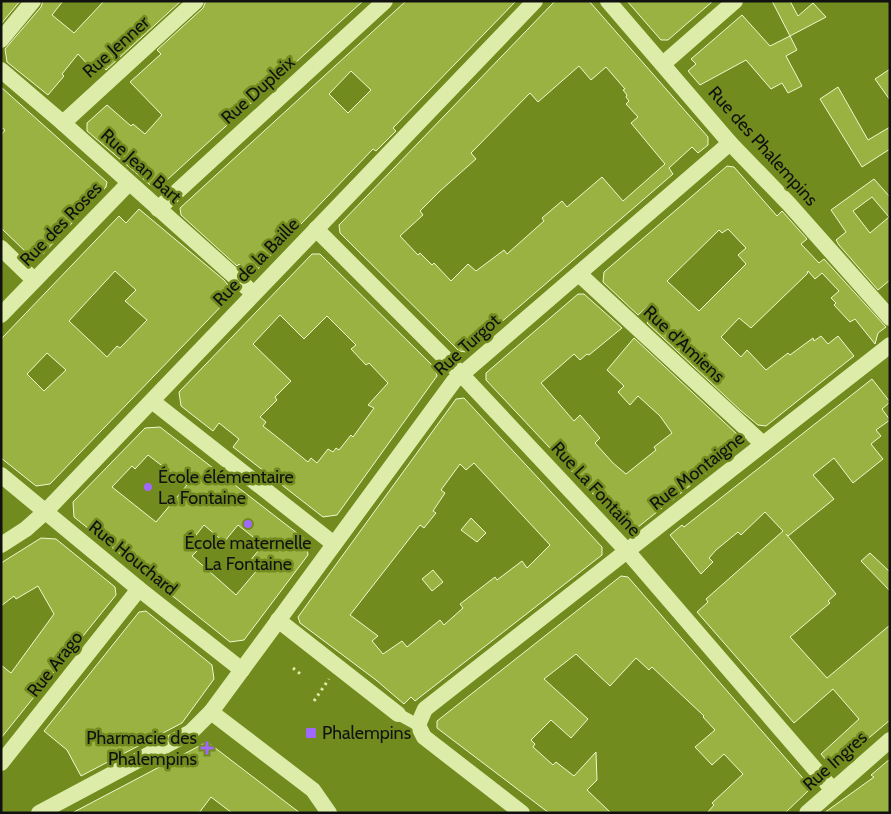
<svg xmlns="http://www.w3.org/2000/svg" width="891" height="814" font-family="Cabin,sans-serif">
	<style>
		.building { fill: #99b242; stroke: #f0f9cf; fill-rule: evenodd }
		.lines { fill: none; stroke-linecap: round; stroke-linejoin: round }
		.path { stroke: #deecaa; stroke-width: 3; stroke-dasharray: 2.5 4; stroke-linecap: butt }
		.pedestrian { stroke: #deecaa; stroke-width: 12 }
		.minor { stroke: #deecaa; stroke-width: 16 }
		.poi-dot { fill: #a069fb; stroke: #728b1e; stroke-width: 2 }
		.labels { text-anchor: middle; stroke-width: 5; stroke-linejoin: round; paint-order: stroke }
		.street-label { font-size: 18px; fill: #111; stroke: #728b1e }
		.poi-label { font-size: 18px; fill: #111; stroke: #728b1e; text-anchor: start }
	</style>
	<rect width="100%" height="100%" fill="#728b1e"/>
	<!-- building -->
	<g class="building">
		<path d="M1,1H20L1,24Z"/>
		<path d="M43,1H63L52,15L74,33L104,1H181L106,70L98,62L91,68L78,54L62,74L64,76L48,95L7,62L5,49L41,7Z"/>
		<path d="M206,1H363L156,190L87,131V123L107,105L131,126L133,124L145,134L162,115L130,82L161,54L157,50L203,8Z"/>
		<path d="M406,1H516L393,128L396,131L376,151L373,149L255,272H248L239,264L237,266L181,215L180,208ZM351,71L371,90L348,113L329,94Z"/>
		<path d="M555,1H589L708,137V145L698,153L692,147L669,168L673,174L477,343L467,352L459,351L340,233L339,225ZM579,66L591,80L606,67L625,89L623,90L627,95L626,97L629,101L626,104L638,117L631,123L665,164L623,201L602,177L567,207L562,201L542,218L544,221L507,254L504,250L476,271L468,264L451,281L434,263L432,265L420,253L418,255L400,236L423,215L420,211L441,190L476,159L471,153L530,93L538,102Z"/>
		<path d="M627,1H713L668,40H661Z"/>
		<path d="M772,1H790L798,16L813,3L826,17L790,36Z"/>
		<path d="M742,15L770,46L790,36L797,50L786,56L802,86L788,93L782,83L771,89L746,60L700,85L688,71L696,64L691,59Z"/>
		<path d="M890,69V100L875,79Z"/>
		<path d="M1,87L107,182L106,187L41,256L32,248L27,253L1,228V135L5,130L1,127Z"/>
		<path d="M838,87L868,140L890,127V149L862,167L820,99Z"/>
		<path d="M727,166L734,167L777,216L782,211L807,239L801,244L819,263L824,259L886,327L878,333L875,344L855,319L850,322L834,305L836,303L831,298L839,291L822,273L815,279L808,271L807,274L751,328L739,318L721,337L741,357L747,350L766,370L788,353L790,355L813,338L814,341L821,336L828,344L838,336L854,356L766,426L758,425L740,410L647,323L656,312L649,305L638,315L603,282L604,272ZM728,229L746,248L738,255L746,264L699,311L667,281L719,230L722,233Z"/>
		<path d="M874,179L890,197V280L878,290L839,245L836,240L846,232L831,210ZM872,197L889,217L870,233L853,211Z"/>
		<path d="M139,209L224,280L231,289V296L50,484L36,486L1,458V339L119,216L126,223ZM115,271L136,290L125,301L147,320L120,348L117,346L107,357L69,321ZM47,353L66,370L44,391L27,374Z"/>
		<path d="M312,254H320L435,368L437,376L337,515L323,517L233,447L239,439L219,423L213,431L181,406L179,392ZM280,315L304,339L327,316L356,345L351,349L366,365L369,363L388,383L368,405L374,408L353,437L351,435L339,450L336,448L333,452L328,449L317,463L311,458L308,462L287,445L263,426L266,422L260,417L277,400L275,397L291,381L253,344Z"/>
		<path d="M578,294H584L622,328L589,355L587,354L580,360L574,354L541,383L574,421L580,415L600,438L595,443L613,463L626,474L656,450L654,447L672,433L660,416L638,396L630,405L618,392L624,386L607,370L634,338L739,436V447L633,531L626,529L486,380V373Z"/>
		<path d="M872,379L890,402L882,409L890,420L876,430L881,436L871,444L883,459L853,483L834,458L813,475L834,499L788,536L786,534L836,594L828,601L830,603L790,637L827,678L890,625V720L837,765H830L821,754L859,719L833,689L794,723L697,612L708,602L706,599L783,531L765,512L741,535L738,532L716,550L709,558L713,562L701,574L670,535L682,525L684,527Z"/>
		<path d="M464,398L602,547V555L415,701L411,697L404,704L376,680L300,623L298,617L456,399ZM474,463L550,545L527,568L522,561L497,580L495,577L460,604L463,608L444,625L440,620L407,647L402,641L383,654L372,641L378,636L350,615L420,525L424,528L436,513L433,511L445,493L441,490L460,464L466,470Z"/>
		<path d="M160,427L306,540L308,555L244,640L230,642L74,517L73,502L145,428ZM148,455L187,485L156,522L112,487L132,466L135,469ZM204,525L224,542L238,525L263,545L249,562L258,569L236,595L192,556L197,551L189,544Z"/>
		<path d="M471,518L486,533L477,542L461,530Z"/>
		<path d="M41,538L56,539L115,587L116,595L1,738V665L11,673L54,614L38,586L16,599L14,596L1,606V563Z"/>
		<path d="M870,553L890,572V591L861,561Z"/>
		<path d="M433,570L443,582L432,591L422,579Z"/>
		<path d="M621,576L628,577L808,784V791L785,813H707L714,805L712,803L743,774L724,754L712,765L695,747L715,730L703,717L704,716L652,667L649,670L636,658L610,686L576,654L544,679L588,719L571,738L551,720L531,740L535,744L533,747L553,765L556,762L574,776L596,752L597,780L587,790L611,813H549L437,728V721Z"/>
		<path d="M146,611L212,665L214,679L182,723L81,776L67,750L44,731L139,612Z"/>
		<path d="M203,744H210L300,813H232L211,797L199,813H72Z"/>
		<path d="M890,759V813H824L874,777L871,775Z"/>
	</g>
	<g class="lines">
		<!-- path -->
		<g class="path">
			<path d="M293,668L303,676"/>
			<path d="M314,701L329,679"/>
		</g>
		<!-- pedestrian -->
		<path class="pedestrian" d="M398,714L418,725"/>
		<!-- minor -->
		<g class="minor">
			<path d="M608,1L730,143L789,204L890,318"/>
			<path d="M1,40L33,1"/>
			<path d="M663,64L735,1"/>
			<path d="M1,70L63,123L253,293"/>
			<path d="M63,123L196,1"/>
			<path d="M158,209L385,1"/>
			<path d="M316,229L461,374L627,551L832,789"/>
			<path d="M1,248L34,280"/>
			<path d="M579,274L763,444"/>
			<path d="M1,315L129,183"/>
			<path d="M152,401L334,544"/>
			<path d="M1,475L139,589L242,670"/>
			<path d="M1,545L26,529L45,512L535,1"/>
			<path d="M278,620L398,714"/>
			<path d="M1,763L139,589"/>
			<path d="M39,813L191,732L211,712"/>
			<path d="M329,813L313,790L211,712L454,381L730,143"/>
			<path d="M522,813L424,737L418,725L425,709L890,345"/>
			<path d="M807,813L890,740"/>
		</g>
	</g>
	<!-- markers -->
	<g class="poi-dot">
		<circle cx="148" cy="487" r="5"/>
		<circle cx="248" cy="524" r="5"/>
		<rect x="305" y="727" width="12" height="12" rx="2.5"/>
		<path d="M204.5 740.5h5v5h5v5h-5v5h-5v-5h-5v-5h5z"/>
	</g>
	<g class="labels">
		<!-- street labels -->
		<g class="street-label">
			<text transform="translate(116 47) rotate(-42)" y="6">Rue Jenner</text>
			<text transform="translate(258 90) rotate(-42)" y="6">Rue Dupleix</text>
			<text transform="translate(763 146) rotate(48)" y="6">Rue des Phalempins</text>
			<text transform="translate(141 166) rotate(42)" y="6">Rue Jean Bart</text>
			<text transform="translate(61 224) rotate(-46)" y="6">Rue des Roses</text>
			<text transform="translate(256 262) rotate(-46)" y="6">Rue de la Baille</text>
			<text transform="translate(684 344) rotate(43)" y="6">Rue d'Amiens</text>
			<text transform="translate(467 345) rotate(-42)" y="6">Rue Turgot</text>
			<text transform="translate(697 471) rotate(-38)" y="6">Rue Montaigne</text>
			<text transform="translate(596 489) rotate(47)" y="6">Rue La Fontaine</text>
			<text transform="translate(133 558) rotate(39)" y="6">Rue Houchard</text>
			<text transform="translate(55 664) rotate(-52)" y="6">Rue Arago</text>
			<text transform="translate(835 761) rotate(-42)" y="6">Rue Ingres</text>
		</g>
		<!-- poi labels -->
		<g class="poi-label">
			<text x="158" y="483">École élémentaire<tspan x="158" dy="21">La Fontaine</tspan></text>
			<text x="248" y="549" text-anchor="middle">École maternelle<tspan x="248" dy="21">La Fontaine</tspan></text>
			<text x="322" y="739">Phalempins</text>
			<text x="197" y="744" text-anchor="end">Pharmacie des<tspan x="197" dy="21">Phalempins</tspan></text>
		</g>
	</g>
	<!-- border -->
	<rect width="891" height="814" fill="none" stroke="#111111" stroke-width="5"/>
</svg>
